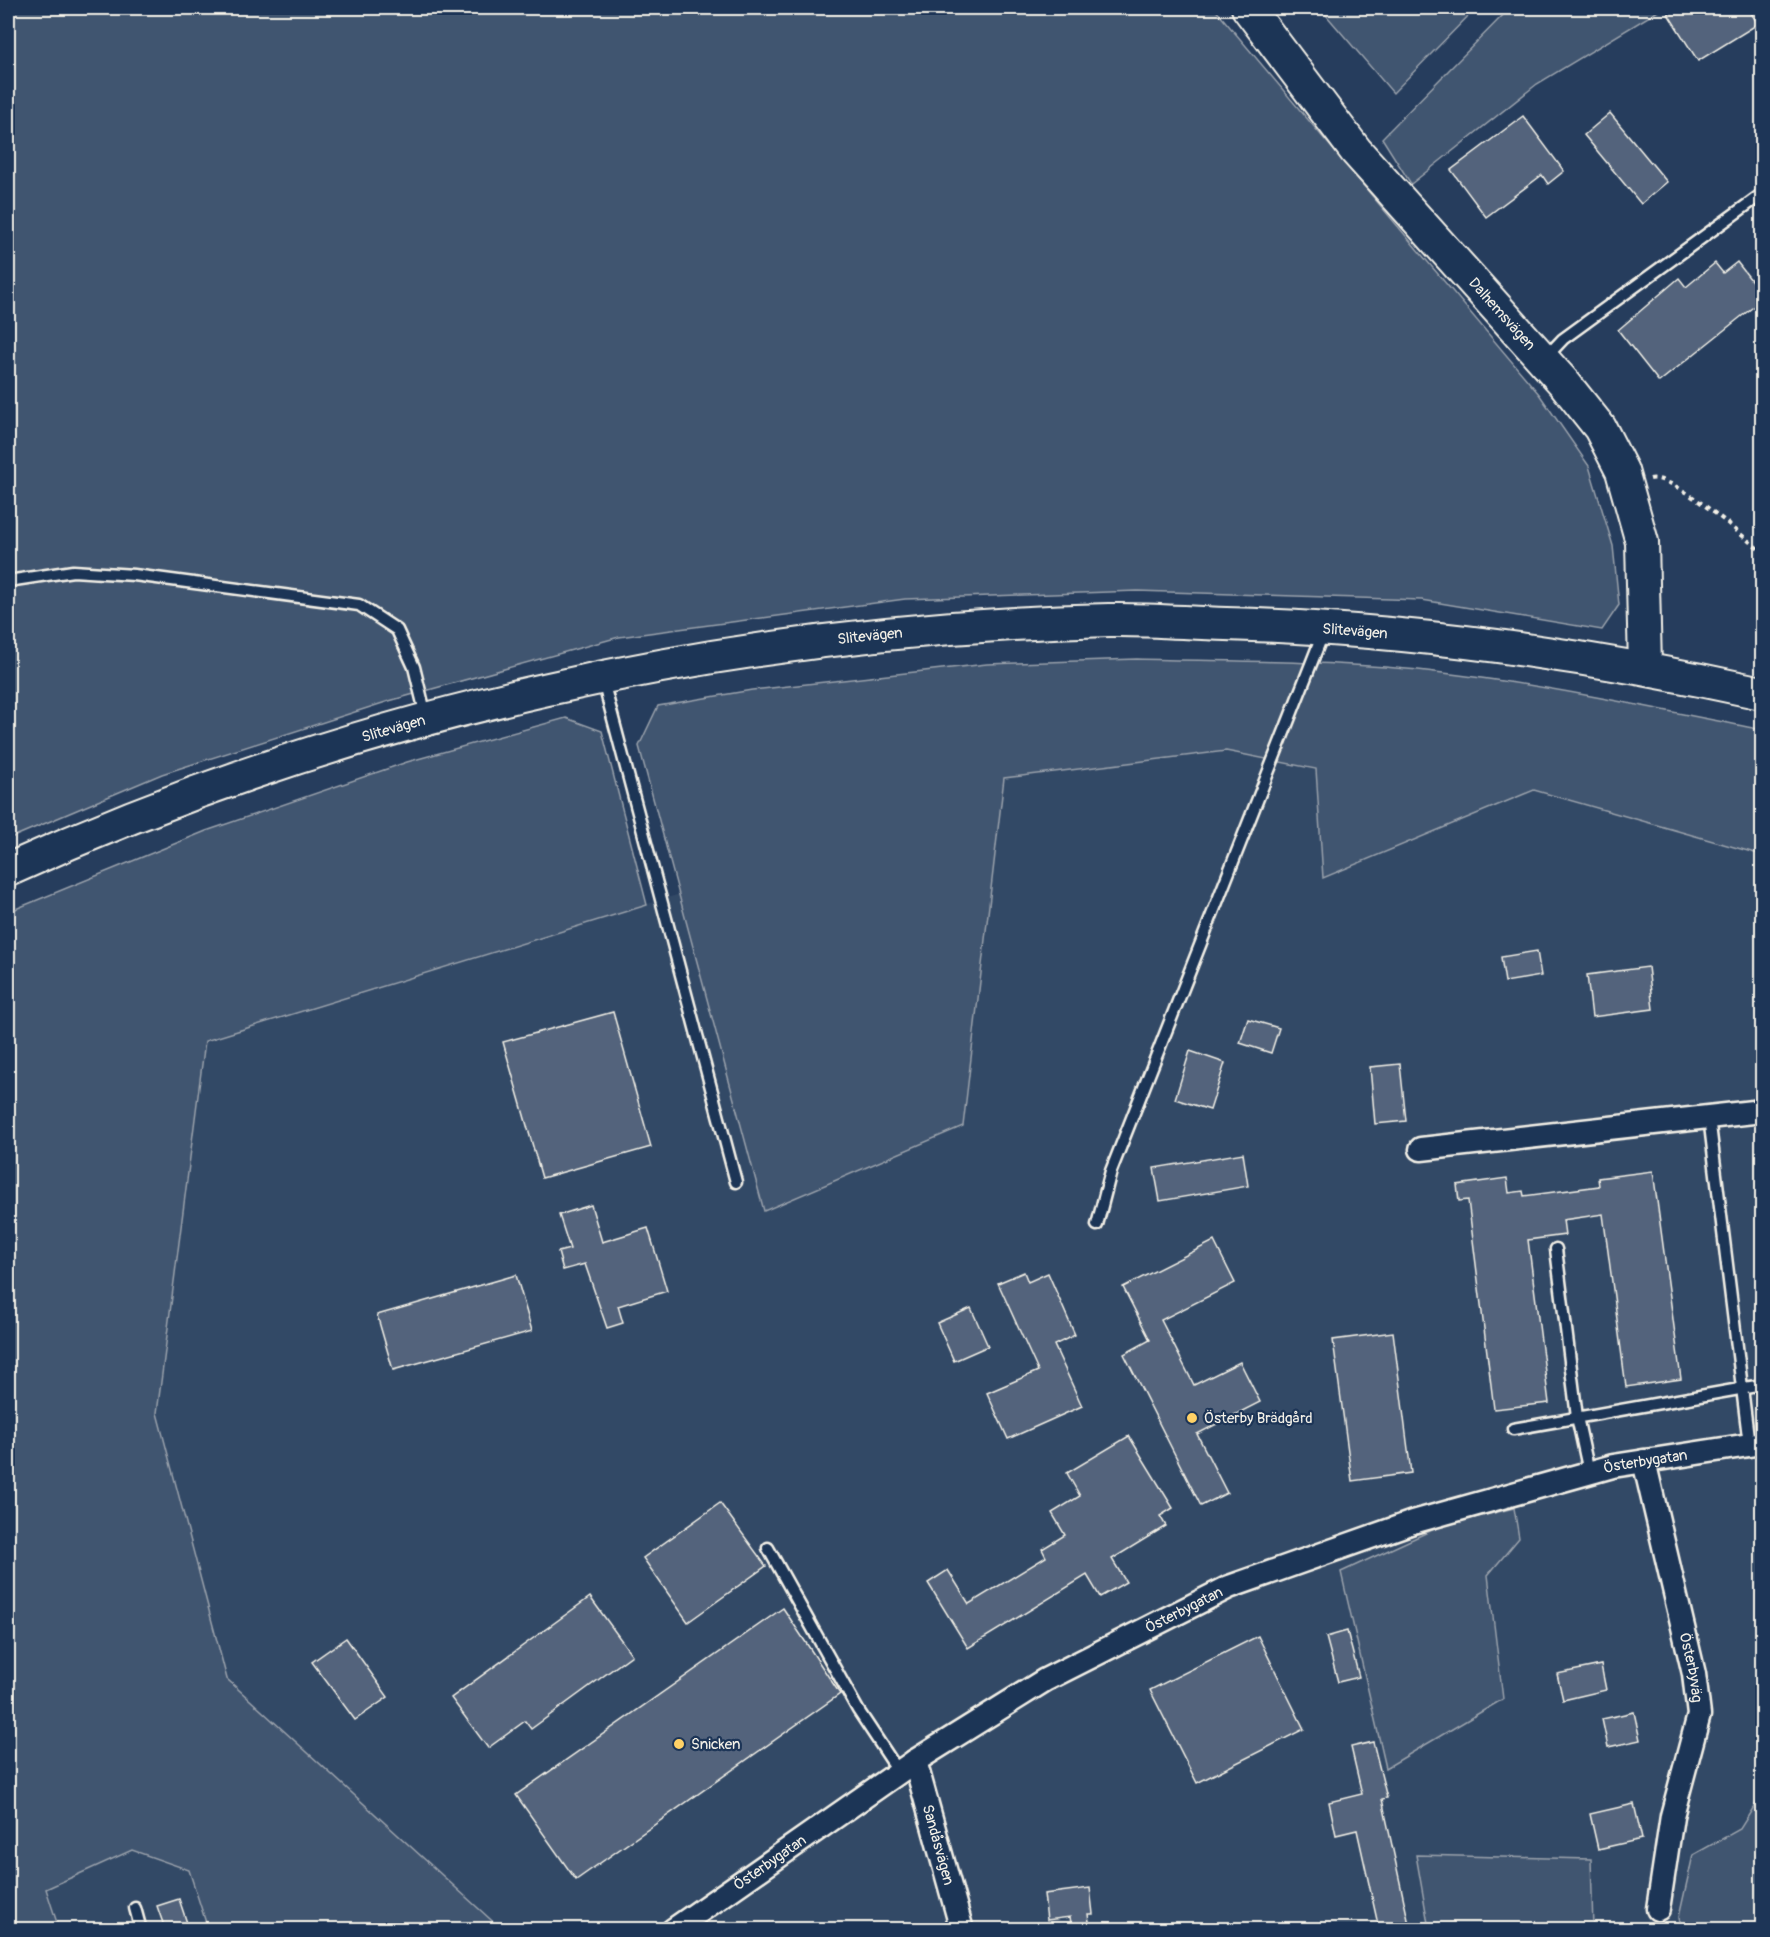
<svg xmlns="http://www.w3.org/2000/svg" width="1770" height="1937" font-family="Pangolin,sans-serif">
	<style>
		.built { fill: #334966; fill-rule: evenodd }
		.green { fill: #40546f; stroke: #9aa2ac; stroke-width: 1.5 }
		.building { fill: #52647b; stroke: #f4f1e8; stroke-width: 1.5 }
		.lines { fill: none; stroke-linecap: round; stroke-linejoin: round }
		.lane-casing { stroke: #f4f1e8; stroke-width: 15 }
		.street-casing { stroke: #f4f1e8; stroke-width: 27 }
		.secondary-casing { stroke: #f4f1e8; stroke-width: 36 }
		.path { stroke: #f4f1e8; stroke-width: 4; stroke-dasharray: 4.5 4.5; stroke-linecap: butt }
		.lane { stroke: #1d3557; stroke-width: 10 }
		.street { stroke: #1d3557; stroke-width: 22 }
		.secondary { stroke: #1d3557; stroke-width: 32 }
		.poi-dot { fill: #ffd166; stroke: #1d3557; stroke-width: 2 }
		.labels { text-anchor: middle; stroke-width: 4.5; stroke-linejoin: round; paint-order: stroke }
		.street-label { font-size: 15px; fill: #f4f1e8; stroke: #1d3557 }
		.poi-label { font-size: 15px; fill: #f4f1e8; stroke: #1d3557; text-anchor: start }
	</style>
	<rect width="100%" height="100%" fill="#263d5d"/>
	<filter id="ink" filterUnits="userSpaceOnUse"><feTurbulence type="fractalNoise" baseFrequency=".0167" numOctaves="2"/><feDisplacementMap in="SourceGraphic" scale="12" xChannelSelector="R" yChannelSelector="G"/><feConvolveMatrix kernelMatrix="1 2 1 2 8 2 1 2 1" color-interpolation-filters="sRGB"/></filter>
	<g filter="url(#ink)">
		<!-- built -->
		<g class="built">
			<path d="M1227,751L1316,769L1324,877L1534,790L1762,855V1794L1740,1829L1693,1855L1679,1917L1682,1929H1593L1591,1859L1417,1855L1429,1929H501L227,1679L157,1413L205,1041L680,894L764,1210L963,1125L1004,778ZM1441,1526L1519,1538L1488,1575L1494,1632Z"/>
			<path d="M132,1850L189,1870L208,1929H59L46,1889Z"/>
		</g>
		<!-- green -->
		<g class="green">
			<path d="M8,8H1214L1539,394L1589,466L1613,546L1619,605L1602,630L1422,600L1137,591L905,599L619,637L389,701L162,774L8,839Z"/>
			<path d="M1320,8H1476L1393,93Z"/>
			<path d="M1510,8H1663L1537,84L1411,184L1382,138Z"/>
			<path d="M1137,659C1244,662 1353,660 1459,675C1561,688 1662,710 1762,730V855L1534,790L1323,878L1316,769L1226,751L1004,778L963,1126L764,1211L639,746L658,706L752,690L987,664Z"/>
			<path d="M566,718L602,731L647,905L205,1041L157,1413L227,1679L501,1929H208L189,1870L132,1850L46,1889L59,1929H8V912L206,831L407,762Z"/>
			<path d="M1514,1508L1519,1538L1488,1575L1503,1699L1386,1768L1341,1572L1441,1526Z"/>
			<path d="M1762,1794V1929H1682L1679,1917L1693,1855L1740,1829Z"/>
			<path d="M1416,1855L1591,1859L1593,1929H1429Z"/>
		</g>
		<!-- building -->
		<g class="building">
			<path d="M1679,8H1748L1758,24L1698,61L1668,14Z"/>
			<path d="M1610,113L1667,182L1641,204L1584,135Z"/>
			<path d="M1523,116L1564,171L1548,184L1542,175L1486,217L1451,170Z"/>
			<path d="M1737,262L1762,294V300L1659,382L1618,330L1679,278L1686,287L1715,263L1723,273Z"/>
			<path d="M1537,951L1541,976L1505,982L1501,957Z"/>
			<path d="M1648,967L1653,1009L1592,1017L1587,975Z"/>
			<path d="M613,1012L651,1147L542,1178L503,1042Z"/>
			<path d="M1248,1019L1279,1028L1271,1053L1240,1043Z"/>
			<path d="M1190,1051L1225,1063L1210,1110L1175,1099Z"/>
			<path d="M1400,1064L1406,1121L1375,1124L1370,1067Z"/>
			<path d="M1243,1153L1248,1186L1160,1201L1154,1168Z"/>
			<path d="M1653,1171L1681,1379L1626,1387L1603,1214L1563,1220L1565,1235L1528,1240L1549,1403L1494,1409L1468,1200L1459,1201L1457,1185L1507,1178L1509,1193L1523,1191L1524,1196L1599,1186L1598,1178Z"/>
			<path d="M591,1205L602,1242L648,1228L667,1291L618,1306L623,1323L607,1328L585,1264L563,1270L558,1252L570,1249L559,1215Z"/>
			<path d="M1214,1241L1235,1283L1161,1320L1194,1385L1240,1362L1260,1402L1197,1434L1227,1493L1201,1506L1124,1354L1150,1340L1123,1287Z"/>
			<path d="M1024,1272L1028,1282L1048,1273L1075,1335L1054,1345L1082,1406L1008,1439L987,1393L1038,1371L998,1283Z"/>
			<path d="M516,1275L532,1331L393,1370L377,1315Z"/>
			<path d="M971,1308L988,1346L954,1361L937,1323Z"/>
			<path d="M1393,1332L1411,1473L1352,1481L1333,1340Z"/>
			<path d="M1129,1436L1173,1508L1160,1516L1166,1526L1112,1559L1126,1582L1100,1597L1087,1575L968,1648L928,1583L948,1570L969,1604L1046,1557L1042,1549L1065,1535L1052,1513L1080,1496L1067,1473Z"/>
			<path d="M720,1503L766,1566L688,1622L643,1558Z"/>
			<path d="M590,1597L632,1655L531,1729L525,1721L488,1748L451,1698Z"/>
			<path d="M783,1608L840,1694L576,1880L516,1795Z"/>
			<path d="M1347,1631L1359,1677L1338,1682L1326,1637Z"/>
			<path d="M1258,1636L1304,1729L1197,1783L1150,1690Z"/>
			<path d="M346,1638L388,1697L355,1720L312,1662Z"/>
			<path d="M1601,1665L1606,1690L1563,1700L1557,1674Z"/>
			<path d="M1634,1712L1640,1740L1608,1747L1602,1719Z"/>
			<path d="M1373,1742L1387,1798L1382,1799L1410,1929H1379L1357,1830L1336,1835L1329,1802L1362,1794L1351,1747Z"/>
			<path d="M1634,1804L1642,1839L1598,1849L1590,1814Z"/>
			<path d="M1090,1888L1093,1914H1088L1090,1929H1072L1070,1917L1047,1920L1044,1894Z"/>
			<path d="M179,1899L189,1929H165L157,1906Z"/>
		</g>
		<g class="lines">
			<!-- lane casing -->
			<g class="lane-casing">
				<g id="lane">
					<path d="M1545,358L1563,339L1762,194"/>
					<path d="M8,581L73,571L134,575L359,605L397,630L414,667L426,716"/>
					<path d="M603,681L736,1182"/>
					<path d="M1709,1117L1749,1445"/>
					<path d="M1097,1225L1111,1171L1324,631"/>
					<path d="M1556,1249L1577,1417L1589,1472"/>
					<path d="M1513,1429L1762,1385"/>
					<path d="M768,1548L858,1710L899,1772"/>
					<path d="M135,1908L141,1930"/>
				</g>
			</g>
			<!-- street casing -->
			<g class="street-casing">
				<g id="street">
					<path d="M1421,1149L1762,1111"/>
					<path id="s1" d="M1644,1461L1694,1674L1699,1715L1672,1816L1658,1909"/>
					<path id="s2" d="M915,1761L962,1930"/>
					<path id="s3" d="M673,1930L915,1761L1045,1680L1229,1587L1413,1522L1613,1466L1762,1443"/>
				</g>
			</g>
			<!-- secondary casing -->
			<g class="secondary-casing">
				<g id="secondary">
					<path id="s4" d="M1248,8L1356,151L1565,384L1600,428L1622,471L1642,542L1645,667"/>
					<path id="s5" d="M8,870C352,713 731,629 1109,620C1148,619 1188,623 1226,624C1408,629 1585,654 1762,693"/>
				</g>
			</g>
			<!-- path -->
			<path class="path" d="M1650,479C1673,473 1742,536 1762,552"/>
			<!-- lane -->
			<use href="#lane" class="lane"/>
			<!-- street -->
			<use href="#street" class="street"/>
			<!-- secondary -->
			<use href="#secondary" class="secondary"/>
		</g>
	</g>
	<!-- markers -->
	<g class="poi-dot">
		<circle cx="1192" cy="1418" r="6"/>
		<circle cx="679" cy="1744" r="6"/>
	</g>
	<g class="labels">
		<!-- street labels -->
		<g class="street-label">
			<text dy="5" stroke="none"><textPath href="#s4" startOffset="398">Dalhemsvägen</textPath></text>
			<text dy="5" stroke="none"><textPath href="#s5" startOffset="1383">Slitevägen</textPath></text>
			<text dy="5" stroke="none"><textPath href="#s5" startOffset="897">Slitevägen</textPath></text>
			<text dy="5" stroke="none"><textPath href="#s5" startOffset="411">Slitevägen</textPath></text>
			<text dy="5" stroke="none"><textPath href="#s3" startOffset="1090">Österbygatan</textPath></text>
			<text dy="5" stroke="none"><textPath href="#s3" startOffset="604">Österbygatan</textPath></text>
			<text dy="5" stroke="none"><textPath href="#s1" startOffset="212">Österbyväg</textPath></text>
			<text dy="5" stroke="none"><textPath href="#s2" startOffset="87">Sandåsvägen</textPath></text>
			<text dy="5" stroke="none"><textPath href="#s3" startOffset="118">Österbygatan</textPath></text>
		</g>
		<!-- poi labels -->
		<g class="poi-label">
			<text x="1204" y="1423">Österby Brädgård</text>
			<text x="691" y="1749">Snicken</text>
		</g>
	</g>
	<!-- margin -->
	<rect width="1770" height="1937" fill="none" stroke="#1d3557" stroke-width="30"/>
	<rect x="15" y="15" width="1740" height="1907" fill="none" stroke="#f4f1e8" stroke-width="2" filter="url(#ink)"/>
</svg>
